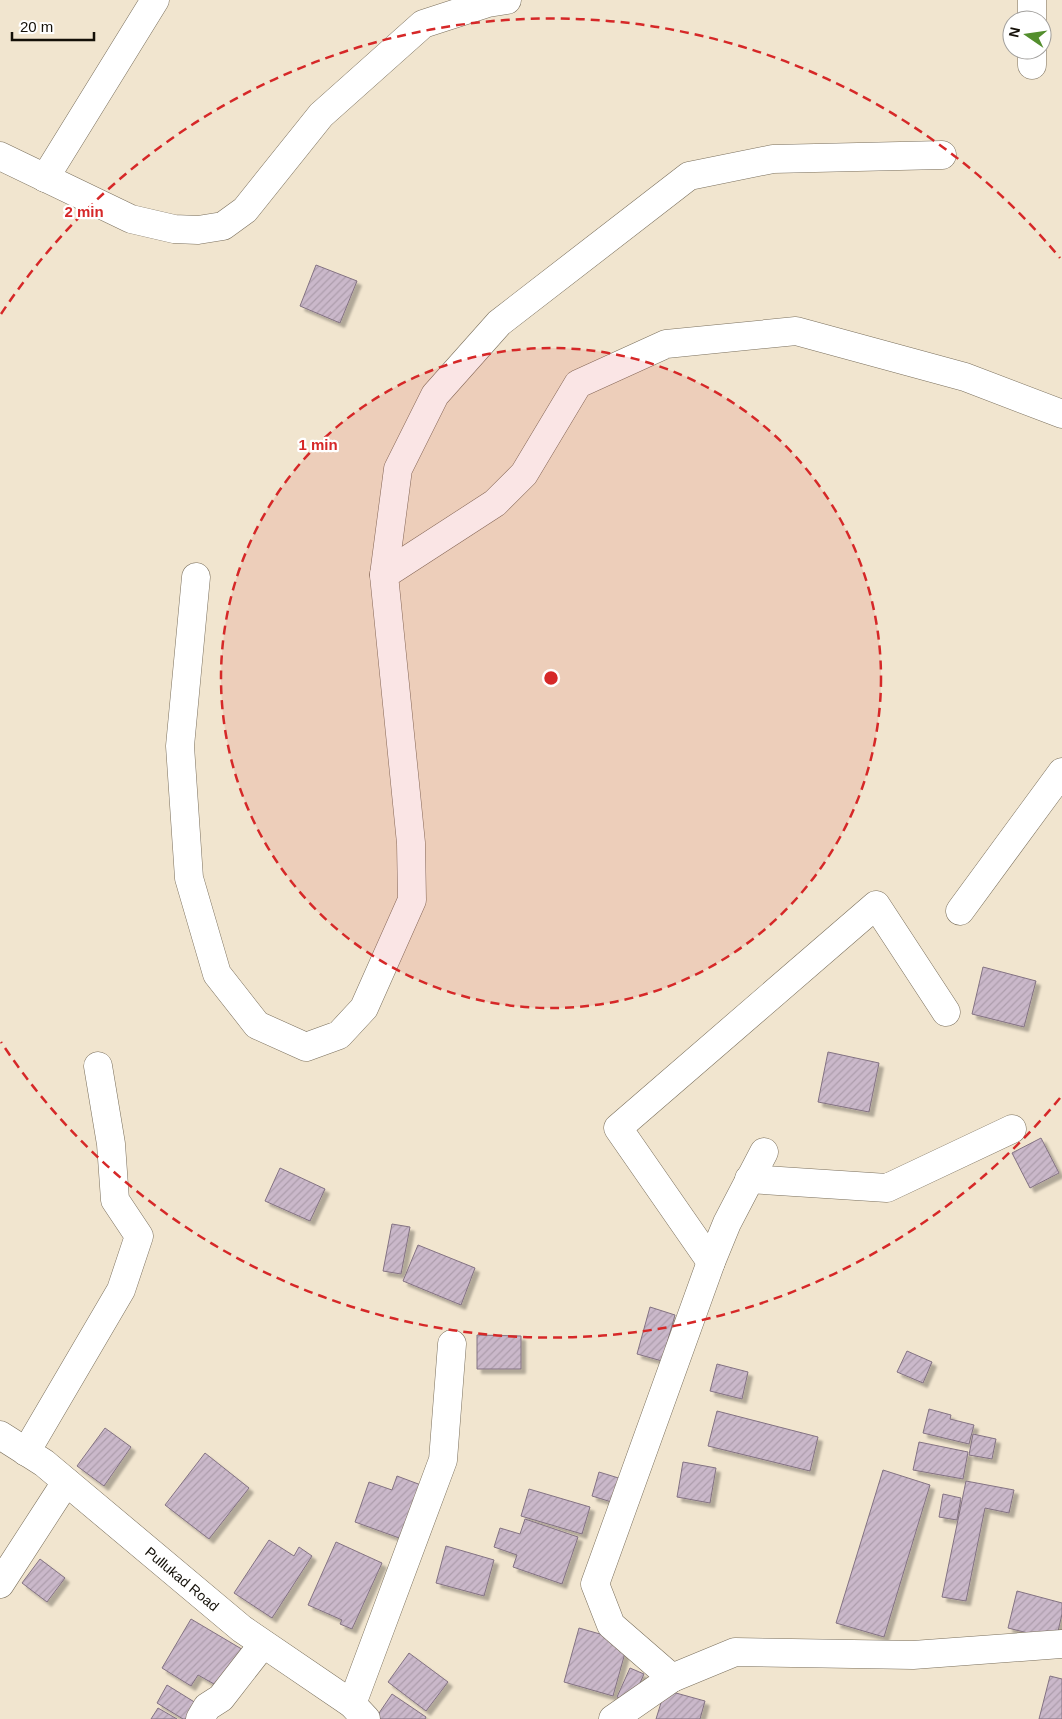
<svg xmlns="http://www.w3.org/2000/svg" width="1062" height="1719" font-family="Helvetica,sans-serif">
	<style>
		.building { fill: url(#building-hatch); stroke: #837282; filter: url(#shadow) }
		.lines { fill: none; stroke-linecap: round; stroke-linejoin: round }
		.minor-casing { stroke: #7a6f5c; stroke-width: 29 }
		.minor { stroke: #fff; stroke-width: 28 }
		.ring { fill: none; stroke: #d62828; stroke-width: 2.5; stroke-dasharray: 9 6 }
		.labels { text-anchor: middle; stroke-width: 4.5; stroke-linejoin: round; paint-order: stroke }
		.street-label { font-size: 14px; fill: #141008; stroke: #fff }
		.centre { fill: #d62828; stroke: #fff; stroke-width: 2.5 }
		.ring-label { font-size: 15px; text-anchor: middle; font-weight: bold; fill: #d62828; stroke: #fff; stroke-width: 4.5; stroke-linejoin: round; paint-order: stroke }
	</style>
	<defs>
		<pattern id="building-hatch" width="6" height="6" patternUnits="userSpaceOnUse" patternTransform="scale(1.25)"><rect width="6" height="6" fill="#cab8ca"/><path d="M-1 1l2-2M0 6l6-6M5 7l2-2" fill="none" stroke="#ad9dac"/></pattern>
		<filter id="shadow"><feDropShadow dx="4.5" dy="4.5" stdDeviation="1" flood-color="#0004"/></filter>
	</defs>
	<rect width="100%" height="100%" fill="#f1e5cf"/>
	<!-- building -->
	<g class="building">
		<path d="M316,265L357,281L340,323L300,306Z"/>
		<path d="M983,967L1036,981L1024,1027L972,1014Z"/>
		<path d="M828,1052L879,1063L869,1112L818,1102Z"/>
		<path d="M1041,1138L1059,1173L1030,1188L1012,1153Z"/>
		<path d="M280,1168L325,1189L310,1221L265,1201Z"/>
		<path d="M392,1224L410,1227L401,1274L383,1271Z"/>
		<path d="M418,1245L475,1268L461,1305L403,1281Z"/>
		<path d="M650,1307L675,1315L662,1361L637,1354Z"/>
		<path d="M477,1335L521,1336V1369H477Z"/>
		<path d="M907,1351L932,1362L923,1383L897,1372Z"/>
		<path d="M717,1364L748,1372L742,1399L710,1391Z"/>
		<path d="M929,1409L951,1415L950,1419L974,1425L969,1444L923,1433Z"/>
		<path d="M717,1411L818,1437L810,1471L708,1446Z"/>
		<path d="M105,1428L131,1447L104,1486L77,1466Z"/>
		<path d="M973,1434L996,1439L992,1459L969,1455Z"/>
		<path d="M919,1442L968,1452L963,1479L913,1470Z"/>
		<path d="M205,1453L249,1488L209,1539L165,1505Z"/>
		<path d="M683,1462L716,1468L710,1503L677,1497Z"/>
		<path d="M883,1470L930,1485L884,1637L836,1623Z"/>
		<path d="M599,1472L625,1480L618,1504L592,1496Z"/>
		<path d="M397,1476L421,1485L402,1539L355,1522L369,1482L392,1490Z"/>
		<path d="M966,1481L1014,1490L1009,1513L985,1508L966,1601L942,1597Z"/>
		<path d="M529,1489L590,1507L582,1534L521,1516Z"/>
		<path d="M943,1494L961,1498L957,1520L939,1517Z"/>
		<path d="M525,1519L578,1537L562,1584L513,1567L517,1555L494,1547L500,1528L520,1534Z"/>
		<path d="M269,1540L294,1556L299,1547L312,1556L272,1618L234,1593Z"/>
		<path d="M336,1542L382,1563L352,1629L340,1624L342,1620L308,1605Z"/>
		<path d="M446,1546L494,1560L484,1596L436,1583Z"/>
		<path d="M40,1559L65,1578L47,1602L22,1583Z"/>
		<path d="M1017,1591L1062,1603V1614L1056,1640L1008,1628Z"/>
		<path d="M191,1619L245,1651L223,1689L198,1675L191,1686L162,1668Z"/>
		<path d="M579,1628L628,1642L613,1696L564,1682Z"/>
		<path d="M409,1653L448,1682L426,1711L388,1682Z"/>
		<path d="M630,1668L644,1674L631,1703L617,1697Z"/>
		<path d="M1050,1676L1062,1679V1719H1039Z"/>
		<path d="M167,1685L204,1708L197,1719H183L157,1703Z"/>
		<path d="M665,1690L705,1701L700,1719H656Z"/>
		<path d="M392,1694L426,1717L425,1719H375Z"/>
		<path d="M158,1708L177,1719H151Z"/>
	</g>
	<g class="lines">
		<!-- minor casing -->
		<g class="minor-casing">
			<g id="minor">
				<path d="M1032,0V20"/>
				<path d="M1032,50V65"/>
				<path d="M0,156L131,219L174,229L198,230L223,226L245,210L321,115L423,24L488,3L507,0"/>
				<path d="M45,178L155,0"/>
				<path d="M384,575L398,469L435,395L499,323L689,176L773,159L942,155"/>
				<path d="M196,577L180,746L189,878L217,974L257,1025L306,1047L339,1035L364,1008L412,900L411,843L384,575L495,503L524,474L578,384L666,344L796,331L965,377L1062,414"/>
				<path d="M960,911L1062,772"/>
				<path d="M749,1179L887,1188L1012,1129"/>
				<path d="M711,1262L618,1128L876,905L946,1012"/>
				<path d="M0,1435L44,1463L242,1629L352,1704L366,1719"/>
				<path d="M26,1452L121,1290L139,1236L115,1200L111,1144L98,1066"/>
				<path d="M0,1584L66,1482"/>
				<path d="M672,1678L611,1625L595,1584L711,1262L727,1223L764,1152"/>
				<path d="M352,1704L443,1460L452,1344"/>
				<path d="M200,1719L207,1707L221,1698L263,1644"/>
				<path d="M613,1719L672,1678L735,1652L913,1655L1062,1644"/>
			</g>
		</g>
		<!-- minor -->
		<use href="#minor" class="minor"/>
	</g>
	<!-- distance rings -->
	<circle cx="551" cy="678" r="330" fill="#d62828" fill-opacity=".12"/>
	<g class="ring">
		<circle cx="551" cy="678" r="330"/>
		<path d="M1060 1098A660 660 0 0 1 1 1042M1 314A660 660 0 0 1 1060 258"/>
	</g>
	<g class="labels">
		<!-- street labels -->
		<g class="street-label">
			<text transform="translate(182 1579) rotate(40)" y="5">Pullukad Road</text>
		</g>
	</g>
	<circle cx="551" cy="678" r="8" class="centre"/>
	<g class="ring-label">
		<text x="84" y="217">2 min</text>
		<text x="318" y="450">1 min</text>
	</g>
	<!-- north arrow -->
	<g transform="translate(1027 35) rotate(283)"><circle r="24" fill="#ffffff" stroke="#a19f9c"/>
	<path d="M0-4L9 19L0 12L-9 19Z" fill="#538e2d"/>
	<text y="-8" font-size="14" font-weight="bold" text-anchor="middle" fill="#141008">N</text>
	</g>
	<!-- scale -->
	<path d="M12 32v8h82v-8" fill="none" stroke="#141008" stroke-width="2.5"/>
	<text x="20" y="32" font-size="15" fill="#141008" stroke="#ffffff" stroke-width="4" paint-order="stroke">20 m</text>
</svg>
